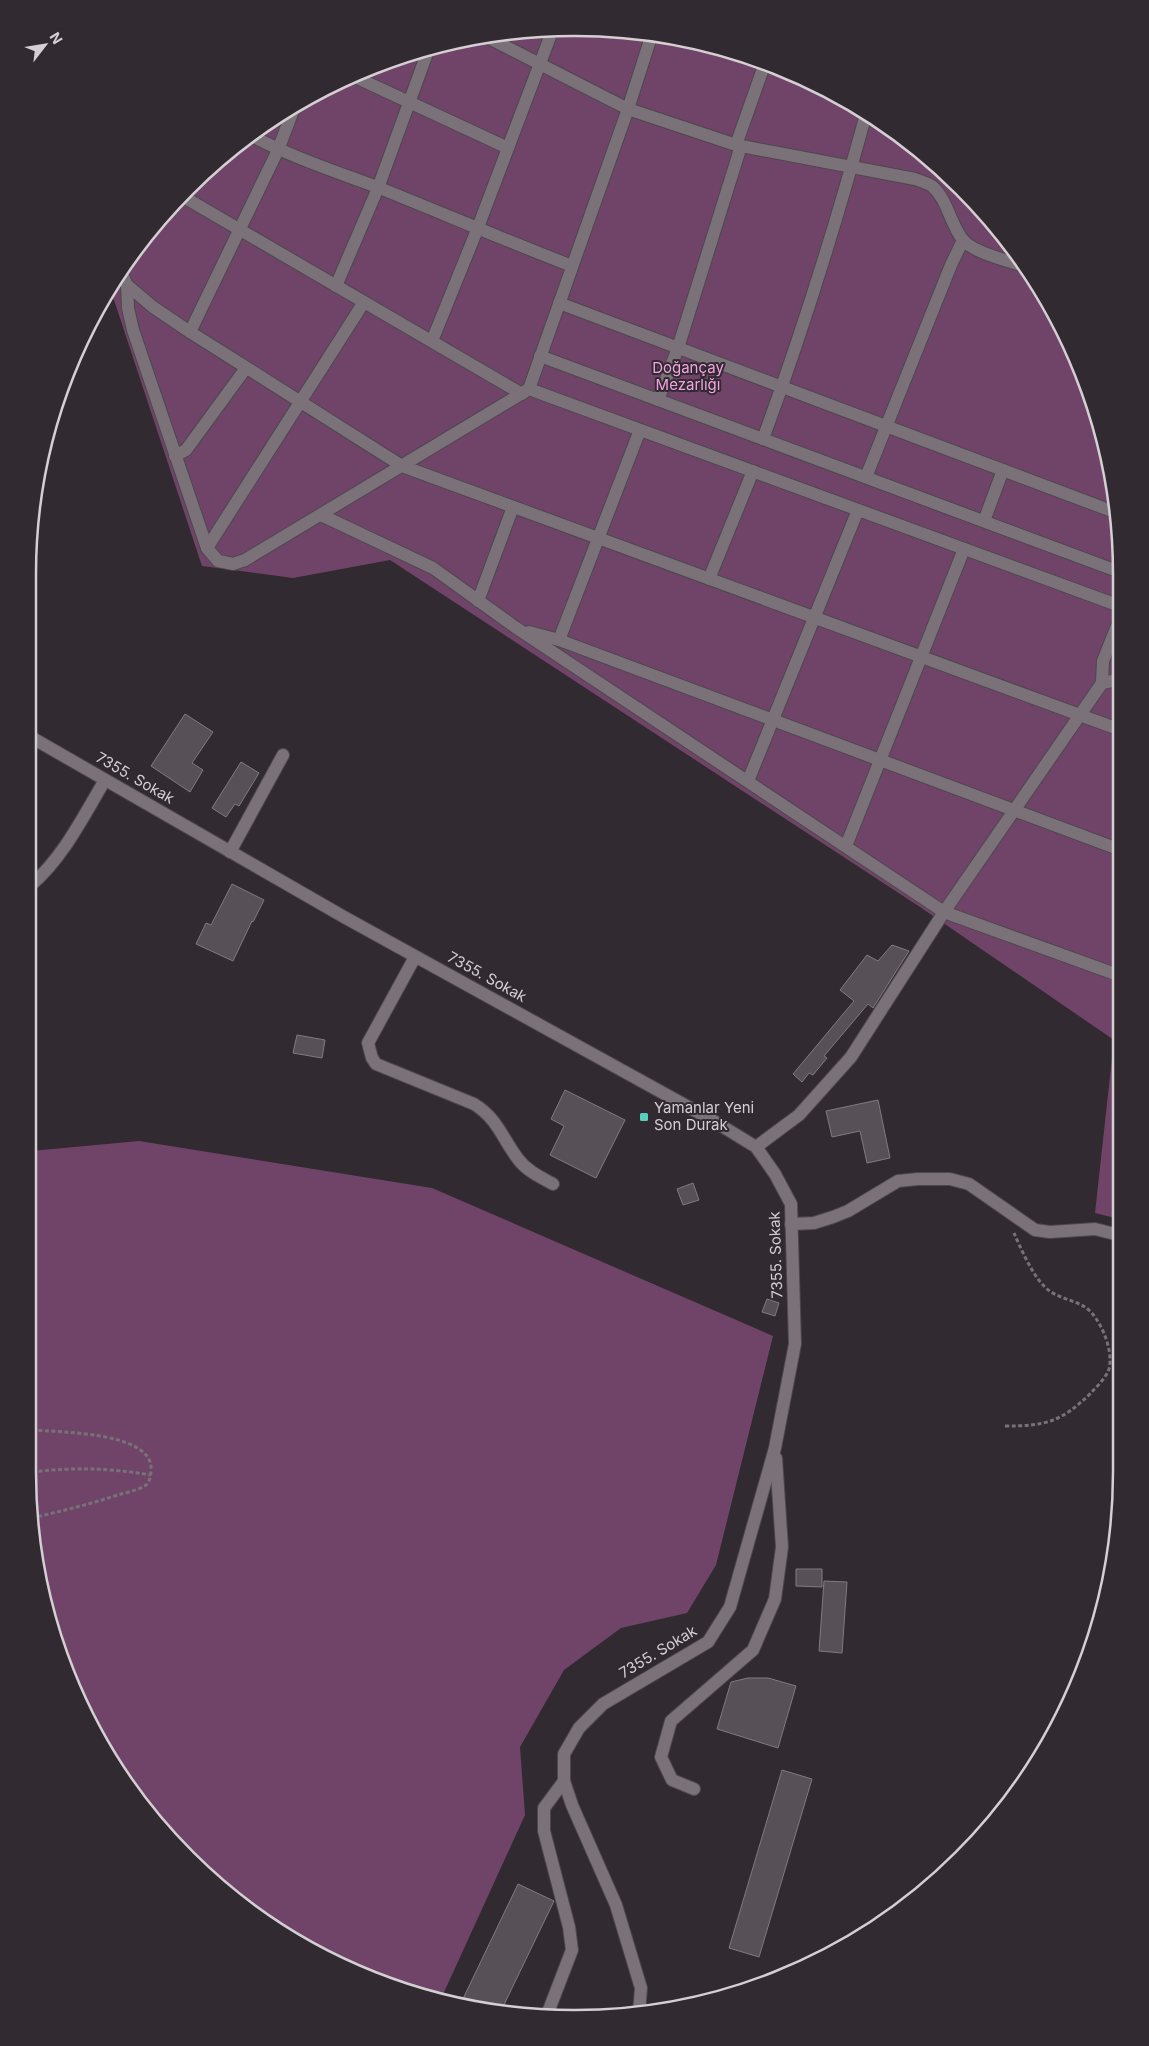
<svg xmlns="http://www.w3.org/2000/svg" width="1149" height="2046" font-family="Inter,sans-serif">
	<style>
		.green { fill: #704468 }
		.building { fill: #575056; stroke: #827a80 }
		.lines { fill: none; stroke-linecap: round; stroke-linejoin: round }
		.minor-casing { stroke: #4d484c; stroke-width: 14 }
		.path { stroke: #787277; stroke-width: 3; stroke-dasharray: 4 2.5; stroke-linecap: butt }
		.minor { stroke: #7a7278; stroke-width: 12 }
		.poi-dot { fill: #59cebe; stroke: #312a30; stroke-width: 2 }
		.labels { text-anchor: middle; stroke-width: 4; stroke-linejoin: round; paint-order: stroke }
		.park-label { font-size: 15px; fill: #f3a3e4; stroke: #312a30 }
		.street-label { font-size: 15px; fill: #d4cfd3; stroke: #312a30 }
		.poi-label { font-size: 15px; fill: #d4cfd3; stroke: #312a30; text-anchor: start }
		.rim { fill: none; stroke: #d4cfd3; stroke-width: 2.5 }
	</style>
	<rect width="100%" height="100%" fill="#312a30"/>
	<!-- green -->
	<g class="green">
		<path d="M539,29L646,32L751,57L848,101L961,188L1029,271L1092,398L1117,503L1119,1219L1095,1213L1114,1040L923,909L390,560L293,578L202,566L114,300L108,290L163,214L242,140L333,84L433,46Z"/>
		<path d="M139,1141L432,1188L773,1336L716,1565L687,1613L621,1628L564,1670L520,1747L525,1815L440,2001L333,1962L270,1926L188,1858L140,1804L84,1714L56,1647L32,1543L31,1151Z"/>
	</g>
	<!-- building -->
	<g class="building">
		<path d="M185,714L213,732L192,763L203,770L190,792L151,766Z"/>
		<path d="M241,762L259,773L239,806L235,804L226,817L212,808Z"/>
		<path d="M232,884L264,900L253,922L252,921L233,961L196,944L206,923L211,925Z"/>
		<path d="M892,945L909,951L873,1008L868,1004L824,1056L827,1058L813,1075L809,1073L802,1082L793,1074L854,1001L840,990L867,955L878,961Z"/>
		<path d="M297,1035L325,1040L322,1058L293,1053Z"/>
		<path d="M565,1090L625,1120L596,1178L550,1155L564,1126L551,1119Z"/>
		<path d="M878,1100L890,1158L867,1163L860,1131L832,1137L826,1111Z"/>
		<path d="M693,1183L699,1200L683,1205L677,1189Z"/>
		<path d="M767,1299L779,1303L775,1316L762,1312Z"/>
		<path d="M796,1569H822V1587L796,1586Z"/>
		<path d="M824,1581L847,1582L842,1653L819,1651Z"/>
		<path d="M748,1678H768L796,1686L778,1748L717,1729L731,1682Z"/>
		<path d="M782,1770L812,1779L759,1957L729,1948Z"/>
		<path d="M518,1884L554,1901L500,2013L460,2005Z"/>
	</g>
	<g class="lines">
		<!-- minor casing -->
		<g class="minor-casing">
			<g id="minor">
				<path d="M487,37L628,109L736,145L915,179C920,181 928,183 932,186C948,200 950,224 963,240C974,253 1010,261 1026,267"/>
				<path d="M353,76L508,148"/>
				<path d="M250,135C291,157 334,171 377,187C442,213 507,241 572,266"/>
				<path d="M736,145L765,63"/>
				<path d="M182,196L522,394"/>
				<path d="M121,272L127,285L128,308L133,330L207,548L218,561L233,564L245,560L529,389L1117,605"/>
				<path d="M127,285L153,307L190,332L402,466L1118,729"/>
				<path d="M336,286L378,188L429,48"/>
				<path d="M559,303L1117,513"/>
				<path d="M190,332L278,150L294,108"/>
				<path d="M432,341L477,230L553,29"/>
				<path d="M540,356L1117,571"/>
				<path d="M529,389L628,109L652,34"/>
				<path d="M658,400L678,348L741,146"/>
				<path d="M763,439C802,333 836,224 866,114"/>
				<path d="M175,456L186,450L246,368"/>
				<path d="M866,477L951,265L963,240"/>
				<path d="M321,515L433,568L515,627L944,912L1118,975"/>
				<path d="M984,521L1003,470"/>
				<path d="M207,548L364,302"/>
				<path d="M709,579L753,471"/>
				<path d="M478,601L513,507"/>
				<path d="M529,632L559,640L1118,849"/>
				<path d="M559,640L640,430"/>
				<path d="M1102,683L1117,680"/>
				<path d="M29,736L344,917L712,1120L756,1147L775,1174L791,1204L795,1344L775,1448L730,1607L708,1642L603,1704L579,1728L564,1754V1781L572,1805L616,1905L641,1988L639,2013"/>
				<path d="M748,781L858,510"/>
				<path d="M846,846L964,549"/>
				<path d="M230,852L283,755"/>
				<path d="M30,886C63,858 83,817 105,780"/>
				<path d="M415,957L368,1043L372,1058L376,1064L474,1104C498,1119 502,1138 518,1159C527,1171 540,1177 553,1184"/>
				<path d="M756,1147L799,1115L851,1057L944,912L1102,683L1103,661L1117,626"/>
				<path d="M791,1224L814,1223L833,1217L848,1211L898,1181L918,1179H950L969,1184L1035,1230L1050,1232L1095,1229L1119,1235"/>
				<path d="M694,1789L672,1780L661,1757L671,1721L753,1650L775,1599L782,1547L776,1458"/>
				<path d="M547,2015L572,1950L569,1927L544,1831V1808L564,1781"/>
			</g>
		</g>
		<!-- path -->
		<g class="path">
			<path d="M1005,1426C1046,1426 1061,1422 1091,1393C1097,1386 1106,1378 1109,1369C1114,1350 1100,1317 1085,1307C1072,1299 1055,1298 1044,1286C1032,1274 1021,1249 1014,1233"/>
			<path d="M32,1430C59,1432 149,1432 151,1467C151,1473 151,1480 146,1485C139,1490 128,1492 121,1494C91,1504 62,1511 32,1518"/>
			<path d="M32,1472C76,1467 108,1468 151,1475"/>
		</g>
		<!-- minor -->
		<use href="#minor" class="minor"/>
	</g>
	<!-- markers -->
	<rect class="poi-dot" x="639" y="1112" width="10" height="10" rx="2.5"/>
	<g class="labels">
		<!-- park labels -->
		<g class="park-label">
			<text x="688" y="373">Doğançay<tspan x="688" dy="17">Mezarlığı</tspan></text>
		</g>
		<!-- street labels -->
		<g class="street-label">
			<text transform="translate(135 778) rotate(30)" y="5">7355. Sokak</text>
			<text transform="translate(487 977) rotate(29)" y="5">7355. Sokak</text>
			<text transform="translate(776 1255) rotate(-92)" y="5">7355. Sokak</text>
			<text transform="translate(658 1652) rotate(-31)" y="5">7355. Sokak</text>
		</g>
		<!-- poi labels -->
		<g class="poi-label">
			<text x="654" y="1113">Yamanlar Yeni<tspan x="654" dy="17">Son Durak</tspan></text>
		</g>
	</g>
	<!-- crop -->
	<path d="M0 0H1149V2046H0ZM574 36H575A538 538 0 0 1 1113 574V1472A538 538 0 0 1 575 2010H574A538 538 0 0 1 36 1472V574A538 538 0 0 1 574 36Z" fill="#312a30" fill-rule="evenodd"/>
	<path class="rim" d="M574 36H575A538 538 0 0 1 1113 574V1472A538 538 0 0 1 575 2010H574A538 538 0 0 1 36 1472V574A538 538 0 0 1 574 36Z"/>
	<!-- north arrow -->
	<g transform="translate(45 45) rotate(59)" stroke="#312a30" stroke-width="4" paint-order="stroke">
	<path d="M0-4L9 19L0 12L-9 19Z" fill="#d4cfd3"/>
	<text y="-8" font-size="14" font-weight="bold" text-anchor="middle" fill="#d4cfd3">N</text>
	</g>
</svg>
